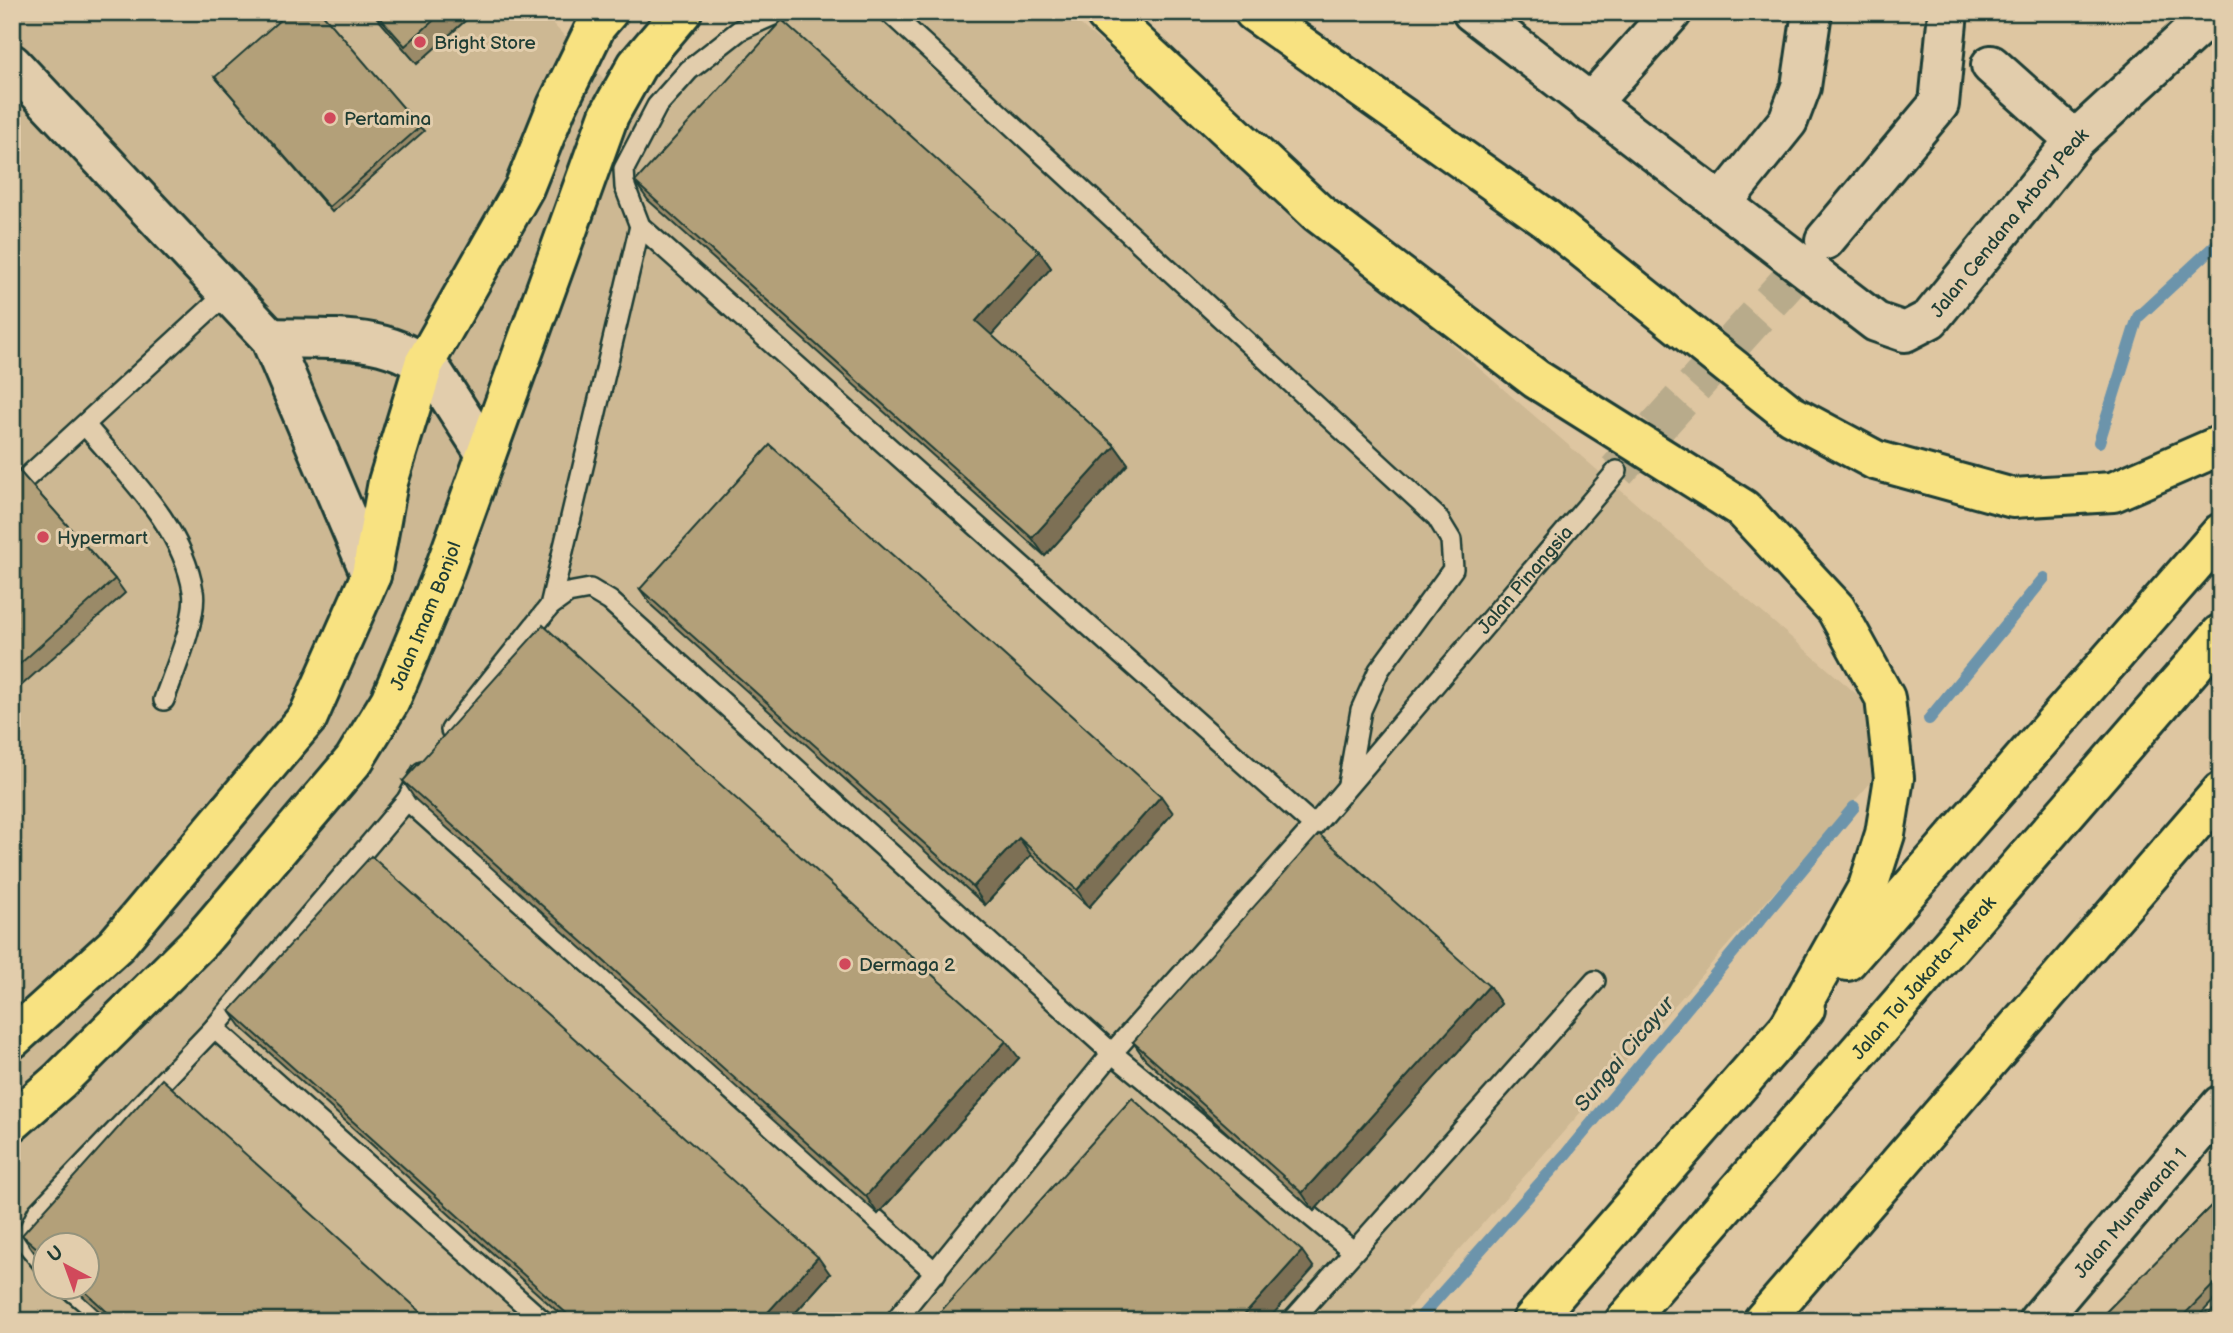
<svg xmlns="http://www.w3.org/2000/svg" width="2233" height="1333" font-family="'Balsamiq Sans',sans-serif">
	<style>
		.built { fill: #cdb893; fill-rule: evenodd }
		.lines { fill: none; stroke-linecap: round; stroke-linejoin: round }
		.stream { stroke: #6c94ab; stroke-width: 12 }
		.street-tunnel { stroke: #b8ab8b; stroke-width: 38; stroke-dasharray: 38 19; stroke-linecap: butt }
		.lane-casing { stroke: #1f3d34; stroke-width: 24 }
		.street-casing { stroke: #1f3d34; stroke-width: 44 }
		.primary-casing { stroke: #1f3d34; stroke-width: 44 }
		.highway-casing { stroke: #1f3d34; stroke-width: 44 }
		.lane { stroke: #e2cdac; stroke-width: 19 }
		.street { stroke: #e2cdac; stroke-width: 38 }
		.primary { stroke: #f8e281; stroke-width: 38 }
		.highway { stroke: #f8e281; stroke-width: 38 }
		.wall { fill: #9a8a68; stroke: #1f3d34; stroke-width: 2 }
		.shaded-wall { fill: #7d7055; stroke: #1f3d34; stroke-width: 2 }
		.building { fill: #b3a079; stroke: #1f3d34; stroke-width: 2 }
		.poi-dot { fill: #d1495b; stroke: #e2cdac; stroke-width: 2.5 }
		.labels { text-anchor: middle; stroke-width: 6; stroke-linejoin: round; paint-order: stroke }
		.poi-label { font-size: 19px; fill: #1f3d34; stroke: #e2cdac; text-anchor: start }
		.street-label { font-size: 19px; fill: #1f3d34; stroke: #e2cdac }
		.water-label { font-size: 21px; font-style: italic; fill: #25443e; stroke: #e2cdac }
	</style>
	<rect width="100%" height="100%" fill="#dec6a1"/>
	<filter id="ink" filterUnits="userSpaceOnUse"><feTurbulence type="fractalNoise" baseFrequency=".0143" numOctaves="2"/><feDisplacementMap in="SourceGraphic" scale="14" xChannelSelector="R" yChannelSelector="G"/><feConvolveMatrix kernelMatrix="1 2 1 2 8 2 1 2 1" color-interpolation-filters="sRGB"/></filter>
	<g filter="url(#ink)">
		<!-- built -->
		<path class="built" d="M12,12H542L655,134L708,52L775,12H1066L1909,739L1397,1321H12ZM46,1246H88V1288H46Z"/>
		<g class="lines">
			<!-- stream -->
			<g class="stream">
				<path d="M2099,442L2138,317L2221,240"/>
				<path d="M1929,719L2044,578"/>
				<path d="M1417,1321L1565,1155L1854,807"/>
			</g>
			<!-- street-tunnel -->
			<path class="street-tunnel" d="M1617,471L1824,242"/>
			<!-- lane casing -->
			<g class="lane-casing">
				<g id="lane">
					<path d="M780,12L740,30L689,70L657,106L624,169L625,187L640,226L1314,826"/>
					<path d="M889,12L1437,517L1451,540L1453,569L1379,670L1361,710L1348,784"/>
					<path d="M85,425C125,473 183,526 193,591C198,617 173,674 164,700"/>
					<path d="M24,480L226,294"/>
					<path d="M550,606L640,226"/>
					<path d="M451,730L550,606L568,593L590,589L610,601L1112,1053L1353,1251"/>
					<path d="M407,800L936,1273"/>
					<path d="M214,1028L543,1321"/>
					<path d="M46,1267L27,1244L30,1228L38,1212L214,1028L407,800L422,772"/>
					<path d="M69,1288L108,1321"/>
					<path id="s1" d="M895,1321L1112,1053L1314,826L1617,471"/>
					<path d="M1292,1321L1595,981"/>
				</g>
			</g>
			<!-- street casing -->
			<g class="street-casing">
				<g id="street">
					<path id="s2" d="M1472,12L1876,322L1905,332L1930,319L2075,140L2214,12"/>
					<path d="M12,64L270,338L371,575"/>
					<path d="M1991,65L2075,140"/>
					<path d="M1590,104L1672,12"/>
					<path d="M1722,203L1788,121L1801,87L1812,12"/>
					<path d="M1825,240L1939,104L1948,12"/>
					<path d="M270,338C326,340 393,331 435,375L486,454"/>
					<path id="s3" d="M2038,1321L2221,1105"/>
				</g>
			</g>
			<!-- primary casing -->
			<g class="primary-casing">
				<g id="primary">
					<path d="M12,1039L116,945L308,717L371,575L388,482L424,364L524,188L557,106L596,26L608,12"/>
					<path id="s4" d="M12,1122L59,1081L202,939L354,760L390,701L441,579L609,115L637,65L682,12"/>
				</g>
			</g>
			<!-- highway casing -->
			<g class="highway-casing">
				<g id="highway">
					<path d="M1254,12L1545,218L1791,415L1875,460L2013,498L2113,492L2221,445"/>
					<path d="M1106,15L1318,213L1536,379L1743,509L1836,609L1885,698L1894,778L1885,834L1868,887L1788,1029"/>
					<path d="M1847,961L2221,533"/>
					<path d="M1532,1321L1805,1009"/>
					<path id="s5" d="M1625,1321L2221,634"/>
					<path d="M1763,1321L2221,792"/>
				</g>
			</g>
			<!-- lane -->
			<use href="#lane" class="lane"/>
			<!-- street -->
			<use href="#street" class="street"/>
			<!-- primary -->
			<use href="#primary" class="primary"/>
			<!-- highway -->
			<use href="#highway" class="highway"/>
		</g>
		<!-- wall -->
		<g class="wall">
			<path d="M372,12H460L466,20L417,64Z"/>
			<path d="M215,77L420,127L424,131L332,212Z"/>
			<path d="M635,182L1039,251L1051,268L991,335L1115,446L1128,464L1045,556L648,200Z"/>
			<path d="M12,463L115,579L125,593L12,694Z"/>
			<path d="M640,589L1173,813L1089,907L1031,855L985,905L652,606Z"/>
			<path d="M403,781L1019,1058L878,1214L415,799Z"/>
			<path d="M1489,986L1501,1004L1314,1211L1145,1059L1133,1042Z"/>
			<path d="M230,1011L830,1274L788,1321H568L243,1029Z"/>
			<path d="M2221,1196V1293L2194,1321H2097Z"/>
			<path d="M22,1235L431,1321H110L73,1287H88L46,1245V1263L34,1252Z"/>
		</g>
		<!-- shaded-wall -->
		<g class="shaded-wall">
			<path d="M1039,251L1051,268L988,339L976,321Z"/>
			<path d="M1115,446L1128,464L1045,556L1032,538Z"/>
			<path d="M1161,796L1173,813L1089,907L1077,890Z"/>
			<path d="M1019,838L1031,855L985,905L973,887Z"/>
			<path d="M1489,986L1501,1004L1314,1211L1302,1193Z"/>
			<path d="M1006,1041L1019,1058L878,1214L866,1196Z"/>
			<path d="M1302,1251L1314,1268L1267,1321H1239Z"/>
			<path d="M818,1257L830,1274L788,1321H760Z"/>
		</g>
		<!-- building -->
		<g class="building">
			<path d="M289,12H321L420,127L329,207L215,77Z"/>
			<path d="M375,12H443L405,46Z"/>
			<path d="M782,20L1039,251L976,321L1115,446L1032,538L635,182Z"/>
			<path d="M770,445L1161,796L1077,890L1019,838L973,887L640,589Z"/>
			<path d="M12,463L115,579L12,671Z"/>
			<path d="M543,625L1006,1041L866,1196L403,781Z"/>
			<path d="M1319,834L1489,986L1302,1193L1133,1042Z"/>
			<path d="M371,856L818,1257L760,1321H575L230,1011Z"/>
			<path d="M162,1079L431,1321H117L80,1287H88V1245H46V1256L22,1235Z"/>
			<path d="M1132,1098L1302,1251L1239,1321H932Z"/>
			<path d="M2221,1196V1277L2178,1321H2097Z"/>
			<path d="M2221,1303V1321H2201Z"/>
		</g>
	</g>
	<!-- markers -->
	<g class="poi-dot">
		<circle cx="420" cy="42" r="7"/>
		<circle cx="330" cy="118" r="7"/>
		<circle cx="43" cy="537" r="7"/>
		<circle cx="845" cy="964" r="7"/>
	</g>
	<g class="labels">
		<!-- poi labels -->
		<g class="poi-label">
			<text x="434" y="49">Bright Store</text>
			<text x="344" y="125">Pertamina</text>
			<text x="57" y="544">Hypermart</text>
			<text x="859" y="971">Dermaga 2</text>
		</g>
		<!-- street labels -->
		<g class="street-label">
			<text dy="7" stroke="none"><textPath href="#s2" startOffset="693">Jalan Cendana Arbory Peak</textPath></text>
			<text dy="7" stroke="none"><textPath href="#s1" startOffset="973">Jalan Pinangsia</textPath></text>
			<text dy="7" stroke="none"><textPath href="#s4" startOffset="660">Jalan Imam Bonjol</textPath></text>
			<text dy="7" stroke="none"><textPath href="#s5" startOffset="455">Jalan Tol Jakarta–Merak</textPath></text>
			<text dy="7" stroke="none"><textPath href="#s3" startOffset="142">Jalan Munawarah 1</textPath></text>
		</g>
		<!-- water labels -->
		<g class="water-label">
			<text transform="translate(1624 1054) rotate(-50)" y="7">Sungai Cicayur</text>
		</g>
	</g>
	<!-- margin -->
	<rect width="2233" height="1333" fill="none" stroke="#e2cdac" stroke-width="42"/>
	<rect x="21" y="21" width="2191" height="1291" fill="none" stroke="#1f3d34" stroke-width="2.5" filter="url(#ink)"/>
	<!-- north arrow -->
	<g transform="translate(66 1266) rotate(319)"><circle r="33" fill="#e2cdac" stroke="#94937c" stroke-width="2"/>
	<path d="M0-5L12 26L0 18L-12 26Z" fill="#d1495b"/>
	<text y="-10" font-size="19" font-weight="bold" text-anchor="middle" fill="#1f3d34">U</text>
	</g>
</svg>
